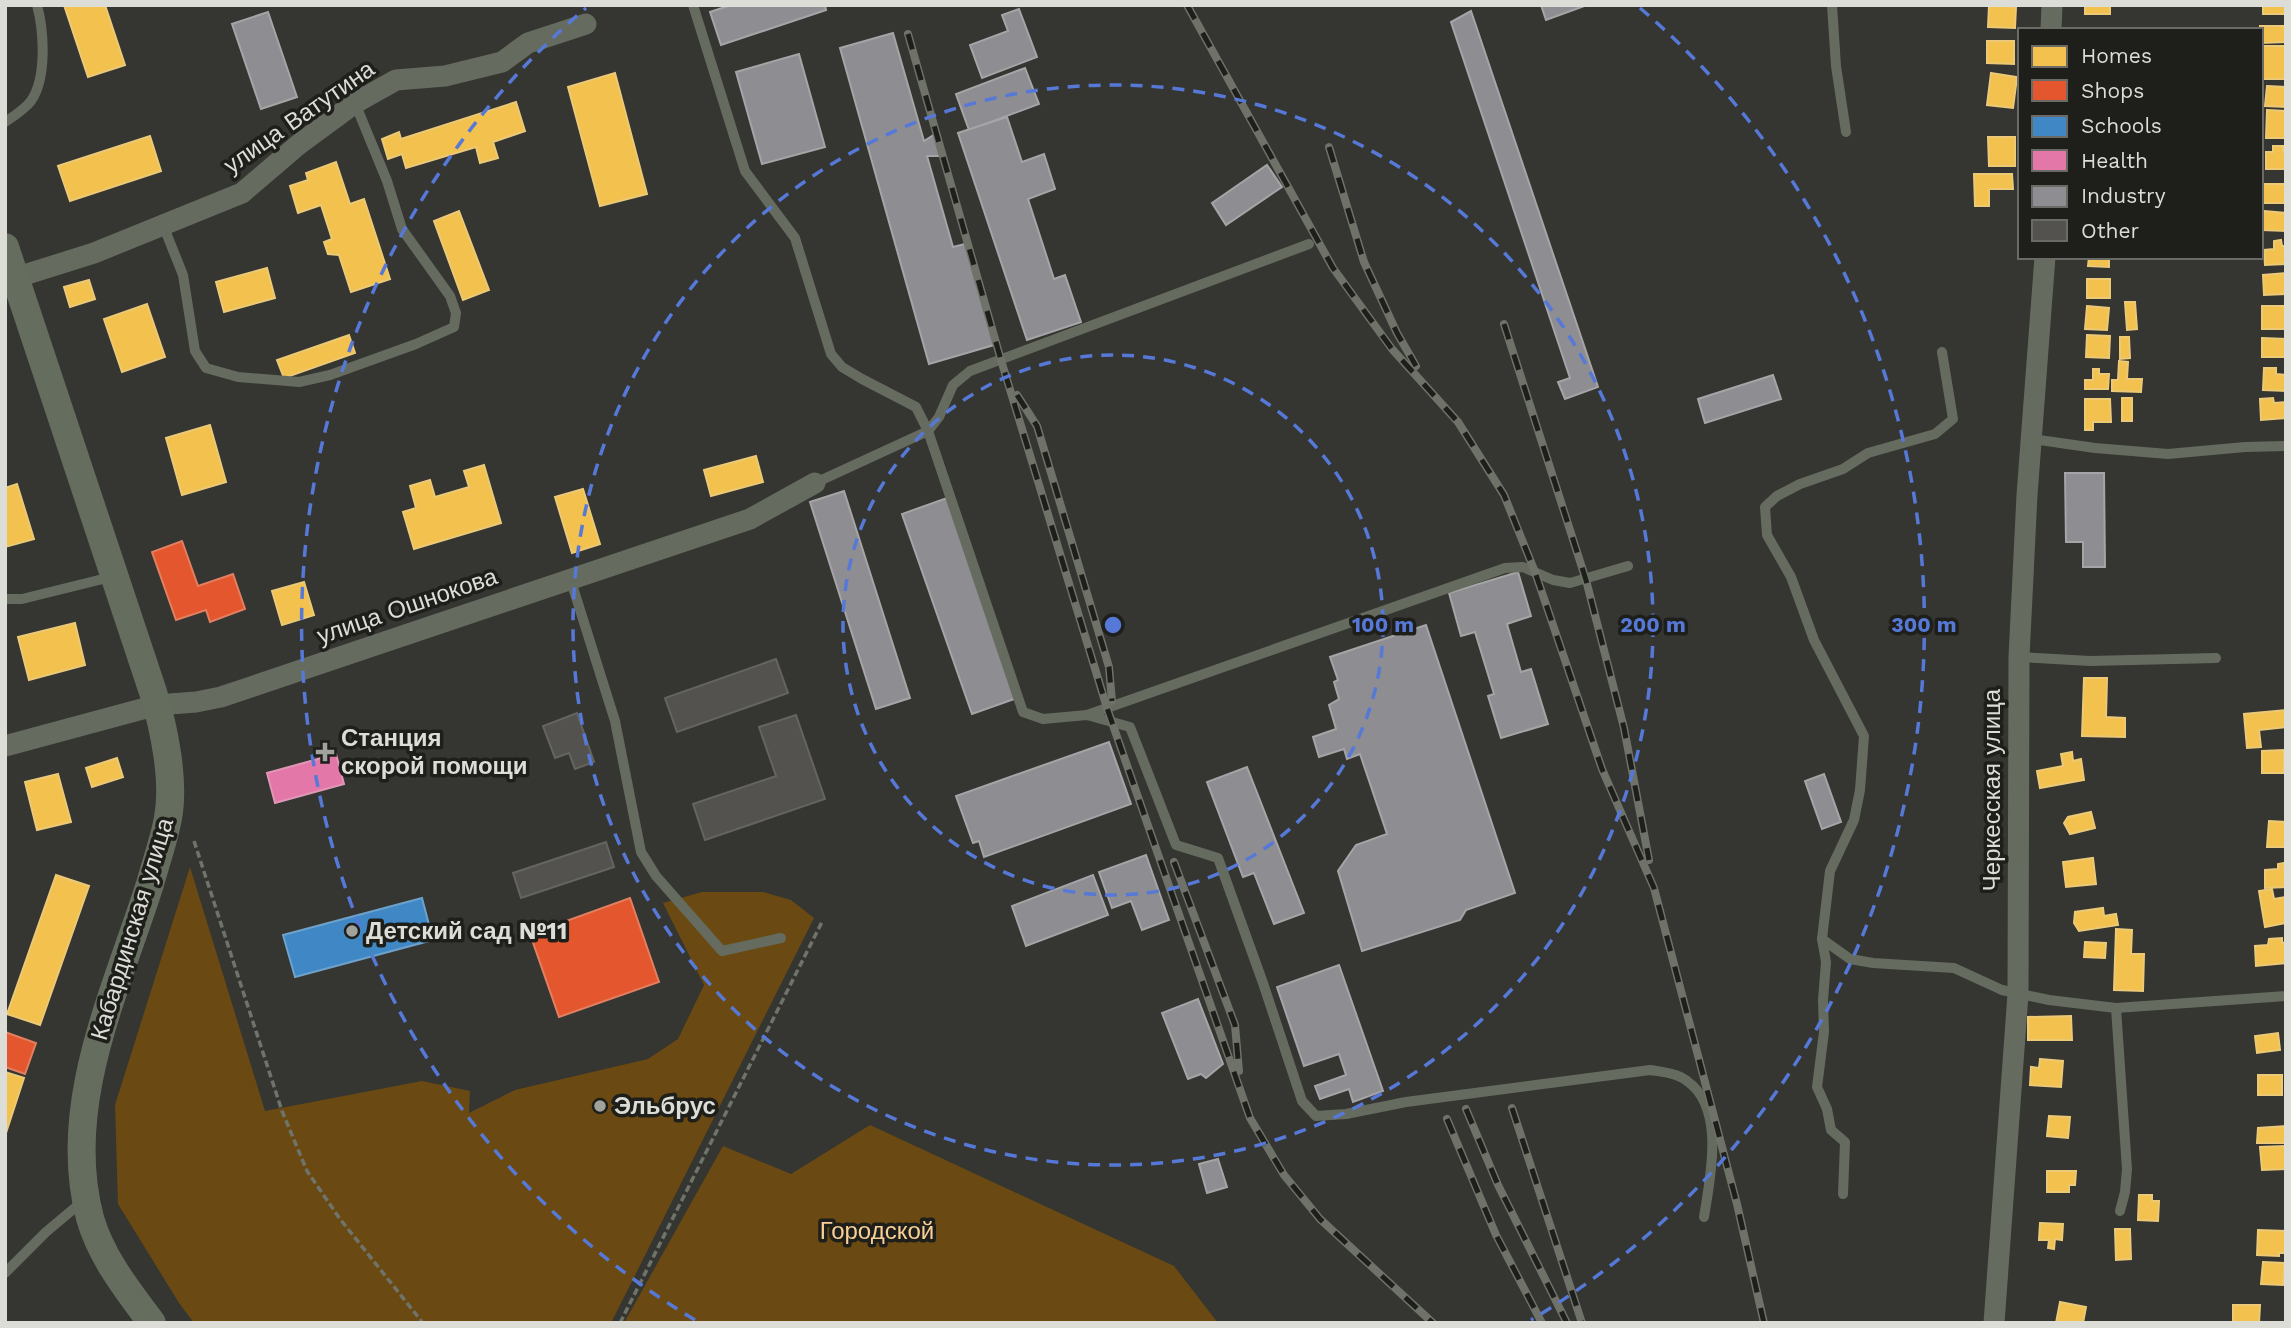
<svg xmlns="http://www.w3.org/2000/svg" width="2291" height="1328" font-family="'Work Sans',sans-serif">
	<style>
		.green { fill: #6a4a12 }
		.homes { fill: #f2c14e; stroke: #ebc977; stroke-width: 2 }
		.shops { fill: #e4572e; stroke: #e27f61; stroke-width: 2 }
		.schools { fill: #3f88c5; stroke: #6ea2ca; stroke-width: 2 }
		.health { fill: #e377a8; stroke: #e196b6; stroke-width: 2 }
		.industry { fill: #8d8d92; stroke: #a5a5a7; stroke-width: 2 }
		.building { fill: #53524f; stroke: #646460; stroke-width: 2 }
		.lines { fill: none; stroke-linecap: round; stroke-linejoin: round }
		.path { stroke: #6e7469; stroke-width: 3.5; stroke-dasharray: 7 3.5; stroke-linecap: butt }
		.lane { stroke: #656c5f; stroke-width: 10 }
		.street { stroke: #656c5f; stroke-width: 21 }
		.secondary { stroke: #656d5f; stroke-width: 28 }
		.rail-casing { stroke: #6e7269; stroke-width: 8 }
		.rail { stroke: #1e1e1a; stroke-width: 5; stroke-dasharray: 16; stroke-linecap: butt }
		.ring { fill: none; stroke: #5679d8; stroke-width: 3.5; stroke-dasharray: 12 9 }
		.poi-dot { fill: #a2a29d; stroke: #1e1e1a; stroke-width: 2.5 }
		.labels { text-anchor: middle; stroke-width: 7; stroke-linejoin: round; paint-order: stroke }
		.street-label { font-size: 24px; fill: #dcddd7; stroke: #1e1e1a }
		.poi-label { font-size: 24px; font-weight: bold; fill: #dcddd7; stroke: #1e1e1a; text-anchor: start }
		.park-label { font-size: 24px; fill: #f8cf96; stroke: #1e1e1a }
		.centre { fill: #5679d8; stroke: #1e1e1a; stroke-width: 3.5 }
		.ring-label { font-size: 21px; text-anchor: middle; font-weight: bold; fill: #5679d8; stroke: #1e1e1a; stroke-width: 7; stroke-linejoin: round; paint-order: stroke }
	</style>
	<rect width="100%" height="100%" fill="#353531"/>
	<!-- green -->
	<g class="green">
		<path d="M190,867L265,1111L422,1081L470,1091L469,1113L515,1090L648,1059L678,1039L704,985L663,903L702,892H763L791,900L814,918L611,1323H194L179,1303L118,1204L115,1105Z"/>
		<path d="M870,1125L1174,1266L1218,1323H624L723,1146L791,1174Z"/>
	</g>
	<!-- homes -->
	<g class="homes">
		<path d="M64,5H105L125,65L88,77Z"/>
		<path d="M1989,5L2016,7L2015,28L1988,27Z"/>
		<rect x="2085" y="5" width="25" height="9"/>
		<rect x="2263" y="5" width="23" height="9"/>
		<path d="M2260,26H2286V42L2261,43Z"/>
		<path d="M1987,41H2014V64L1987,63Z"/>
		<rect x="2261" y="46" width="25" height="33"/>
		<path d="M615,73L647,194L600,206L568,87Z"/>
		<path d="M1991,73L2017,77L2013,108L1987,105Z"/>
		<path d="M2267,86L2286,87V107L2265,106Z"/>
		<path d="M516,102L525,131L493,142L498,158L480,163L476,147L406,168L402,154L388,159L382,139L399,132L401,139Z"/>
		<path d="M2267,110L2286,111V138H2266Z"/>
		<path d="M150,136L161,171L70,201L58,166Z"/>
		<path d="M1988,137H2015V166H1989Z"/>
		<path d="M2273,146H2283V152L2286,153V169H2266V152H2273Z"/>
		<path d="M336,162L350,204L364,199L390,279L351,292L339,255L328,254L324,242L332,239L321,205L298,213L290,186L308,180L306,173Z"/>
		<path d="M1974,174H2012L2013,189H1989V206H1975Z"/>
		<rect x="2262" y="184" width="24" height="19"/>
		<path d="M459,211L489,290L463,300L434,221Z"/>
		<path d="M2264,211L2286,213V231L2262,230Z"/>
		<path d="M2281,240L2282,246H2286V264L2265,265L2264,250L2274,249V241Z"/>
		<path d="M2089,257H2109V267L2088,266Z"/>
		<path d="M267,268L275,298L224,312L216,282Z"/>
		<path d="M2286,273V294L2264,295L2263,275Z"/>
		<rect x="2087" y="279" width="23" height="19"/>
		<path d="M89,280L95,299L70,307L64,287Z"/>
		<path d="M2125,302H2135L2137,329L2127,330Z"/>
		<path d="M147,304L165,357L122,372L104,319Z"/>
		<path d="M2087,306L2109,308L2107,330L2085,329Z"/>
		<rect x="2262" y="306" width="24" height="23"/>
		<path d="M349,335L355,353L284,378L277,360Z"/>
		<path d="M2087,335L2110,336L2109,358L2086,357Z"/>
		<path d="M2120,337H2129L2130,358L2120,359Z"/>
		<path d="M2262,338L2286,339V357H2262Z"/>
		<path d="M2119,361L2128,362L2127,379H2142L2141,392L2112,391V380H2118Z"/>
		<path d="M2264,368H2276V374L2286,375V391L2263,390Z"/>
		<path d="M2093,369H2099V374H2109L2108,389H2085V380H2093Z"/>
		<rect x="2122" y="398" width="10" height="23"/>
		<path d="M2273,398L2274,403L2286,402V418L2261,420L2260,399Z"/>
		<path d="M2085,399H2110L2111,422H2093V430H2085Z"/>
		<path d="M210,425L226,482L182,495L166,438Z"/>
		<path d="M756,456L763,482L711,496L704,470Z"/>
		<path d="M484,465L501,523L414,549L403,512L416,508L410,486L430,480L435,497L469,487L464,471Z"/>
		<path d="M17,484L34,539L5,547V488Z"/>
		<path d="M583,489L600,544L572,553L555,497Z"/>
		<path d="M304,582L314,615L282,625L272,591Z"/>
		<path d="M75,623L85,665L29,680L18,637Z"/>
		<path d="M2084,678H2107L2106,717L2125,718V737L2082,736Z"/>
		<path d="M2286,710V727L2259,730L2261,747L2247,748L2244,714Z"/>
		<path d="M2284,750V773H2262V751Z"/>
		<path d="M2072,752L2073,761L2081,759L2084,780L2040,788L2037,771L2063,766L2061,754Z"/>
		<path d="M117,758L123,777L92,787L86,768Z"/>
		<path d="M58,774L71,822L37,830L25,782Z"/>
		<path d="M2091,812L2095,828L2070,834L2064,823L2068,817Z"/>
		<path d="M2269,821L2286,822V847H2267Z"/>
		<path d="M2093,858L2096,884L2066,887L2063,862Z"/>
		<path d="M2284,863L2286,887L2265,888V870L2278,869V864Z"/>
		<path d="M56,875L89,886L40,1025L7,1014Z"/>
		<path d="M2272,889L2274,899L2286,897V923L2265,927L2259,891Z"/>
		<path d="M2103,908L2104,916L2116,914L2118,925L2079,931L2074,923L2075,912Z"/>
		<path d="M2116,929L2132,930L2131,954H2144L2143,991L2114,990Z"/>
		<path d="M2282,938V943L2286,942V963L2256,966L2255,946L2268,945L2269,939Z"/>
		<path d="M2085,942L2106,943L2105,958L2084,957Z"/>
		<path d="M2071,1016L2072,1040H2028V1017Z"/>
		<path d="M2278,1033L2280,1050L2257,1053L2255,1036Z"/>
		<path d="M2040,1059L2063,1061L2061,1087L2030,1085L2031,1067L2039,1068Z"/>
		<path d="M5,1072L24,1078L5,1136Z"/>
		<rect x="2258" y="1075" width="24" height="20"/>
		<path d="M2049,1116L2070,1117L2068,1138L2047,1136Z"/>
		<path d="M2286,1126V1143H2257L2258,1128Z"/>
		<path d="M2285,1146L2286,1169L2262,1170L2260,1147Z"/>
		<path d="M2047,1171H2076L2075,1185H2069V1192H2047Z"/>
		<path d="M2139,1195H2152V1201H2159L2158,1221L2138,1220Z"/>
		<path d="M2040,1223L2063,1224L2062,1240L2055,1239L2054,1249L2048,1248L2049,1240H2039Z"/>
		<path d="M2115,1229H2130L2131,1259L2116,1260Z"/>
		<path d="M2258,1230L2286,1231V1253H2279V1256L2257,1255Z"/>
		<path d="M2263,1262L2284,1263L2283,1285L2261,1284Z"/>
		<path d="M2060,1302L2086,1307L2083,1323H2056Z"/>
		<path d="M2233,1305H2260L2259,1323H2233Z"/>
	</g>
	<!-- shops -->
	<g class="shops">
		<path d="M182,541L198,586L233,574L245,609L210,622L206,610L176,620L152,552Z"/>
		<path d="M630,898L659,982L559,1017L530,934Z"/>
		<path d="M5,1032L36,1043L25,1074L5,1067Z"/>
	</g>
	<!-- schools -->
	<path class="schools" d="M422,898L433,940L295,977L283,935Z"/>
	<!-- health -->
	<path class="health" d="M336,754L344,784L275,803L267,773Z"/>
	<!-- industry -->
	<g class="industry">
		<path d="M731,5H825L826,10L721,45L710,12Z"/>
		<path d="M1541,5H1587L1546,20Z"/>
		<path d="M1019,9L1037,57L982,78L970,45L1008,31L1002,15Z"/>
		<path d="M1471,11L1598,387L1565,399L1558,382L1570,378L1451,22Z"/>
		<path d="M268,12L297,97L261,109L232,24Z"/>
		<path d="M893,33L924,141L935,134L940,156H927L953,247L965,244L994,345L929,364L840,48Z"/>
		<path d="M799,54L825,147L762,164L736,72Z"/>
		<path d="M1025,68L1039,104L969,130L956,94Z"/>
		<path d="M1007,117L1022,162L1044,154L1055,189L1028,199L1054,279L1065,275L1081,322L1027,340L958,133Z"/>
		<path d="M1267,165L1282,187L1226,225L1212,203Z"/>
		<path d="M1773,375L1781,399L1705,423L1698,399Z"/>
		<path d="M2065,473H2104L2105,567H2083V542H2066Z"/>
		<path d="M844,491L910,698L876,709L810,502Z"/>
		<path d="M947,498L1017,698L972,714L902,514Z"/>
		<path d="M1518,572L1531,616L1507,624L1521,672L1531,669L1548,724L1501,738L1488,696L1494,694L1475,632L1461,636L1449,593Z"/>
		<path d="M1426,625L1515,893L1466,910L1460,920L1362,951L1338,871L1356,845L1387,834L1360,754L1347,759L1344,749L1319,757L1313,737L1336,729L1329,705L1339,699L1334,682L1338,680L1330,657Z"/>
		<path d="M1109,742L1131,804L984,857L979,841L973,843L956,796Z"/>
		<path d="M1247,767L1304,913L1274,924L1254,873L1243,877L1207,782Z"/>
		<path d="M1824,774L1841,822L1822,829L1805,781Z"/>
		<path d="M1146,855L1169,920L1142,930L1131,901L1112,908L1099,872Z"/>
		<path d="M1093,875L1108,915L1026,946L1012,906Z"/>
		<path d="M1339,965L1383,1091L1353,1102L1349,1089L1320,1099L1315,1086L1346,1075L1339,1054L1304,1066L1277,987Z"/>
		<path d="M1198,999L1223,1064L1206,1078L1201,1074L1188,1079L1162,1013Z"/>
		<path d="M1218,1159L1227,1187L1207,1193L1199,1164Z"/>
	</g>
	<!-- building -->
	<g class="building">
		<path d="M776,659L788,693L677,732L665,698Z"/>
		<path d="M577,713L594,762L575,769L569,753L555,758L543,726Z"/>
		<path d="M796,715L825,799L705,840L693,804L776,776L759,727Z"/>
		<path d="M606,842L614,867L521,898L513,873Z"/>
	</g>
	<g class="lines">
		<!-- path -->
		<g class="path">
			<path d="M194,841L282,1111L307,1171L340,1219L423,1323"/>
			<path d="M620,1323L823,920"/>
		</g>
		<!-- lane -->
		<g class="lane">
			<path d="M693,5L745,171L795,238L831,354L842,367L862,379L916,407L928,431L939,417L953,385L970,371L1309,244"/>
			<path d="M1832,5L1836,66L1846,132"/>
			<path d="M5,122C14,116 24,110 31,101C47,78 44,31 37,5"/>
			<path d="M163,225L183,275L195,351L206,368L238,377L299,382L330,375L416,344L454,327L456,313L450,296L402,229L387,181L355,103"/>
			<path d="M2032,439L2095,448L2168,454L2245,447L2286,446"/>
			<path d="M815,483L928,431L1023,712L1043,719L1087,715L1130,727L1176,845L1218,858L1263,983L1302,1101L1316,1116L1346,1114L1406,1102L1650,1070C1662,1072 1677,1073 1687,1081C1726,1108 1710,1178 1704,1217"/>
			<path d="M570,578L615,721L641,852L656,876L722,951L781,938"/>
			<path d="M5,599H22L115,576"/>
			<path d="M2019,657L2090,661L2216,658"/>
			<path d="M1087,715L1505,568L1523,567L1553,580L1570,583L1628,566"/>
			<path d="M1822,939L1850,959L1873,963L1954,968L2002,990L2049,1000L2116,1008L2286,996"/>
			<path d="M2116,1008L2127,1169L2125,1192L2120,1211"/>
			<path d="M1843,1194L1845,1142L1831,1130L1827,1109L1817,1087L1824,1032L1823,1000L1826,962L1822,939L1830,871L1854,820L1860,790L1864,736L1814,640L1791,577L1767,535L1765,507L1777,496L1800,484L1843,469L1868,453L1935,434L1953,419L1942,352"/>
			<path d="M5,1273L46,1232L83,1201"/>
		</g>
		<!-- street -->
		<g class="street">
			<path d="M2051,30L2052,5"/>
			<path d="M5,281L94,253L242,193L298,145L355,103L396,80L445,76L502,62L528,43L586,24"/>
			<path d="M5,746L157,705L196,702L221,697L750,519L815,483"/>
			<path d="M1994,1323L2018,994L2019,657L2027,495L2045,257"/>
		</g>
		<!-- secondary -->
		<path class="secondary" d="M5,247L153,692C164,728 175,781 168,818C164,840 156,862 150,884C116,991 60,1105 90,1218C101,1257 128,1291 152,1323"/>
		<!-- rail casing -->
		<g class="rail-casing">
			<g id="rail">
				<path d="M1187,5L1333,268L1392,349L1458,422L1504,495L1535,572L1602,769L1654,888L1737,1204L1764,1323"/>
				<path d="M908,34L1001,360L1107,708L1250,1118L1284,1175L1320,1219L1433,1323"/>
				<path d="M1329,147L1364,262L1397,333L1416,366"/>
				<path d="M1504,324L1586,580L1624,728L1649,860"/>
				<path d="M1017,395L1037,426L1109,667L1112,701"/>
				<path d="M1174,862L1235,1025L1239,1071"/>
				<path d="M1512,1108L1582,1323"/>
				<path d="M1466,1109L1498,1185L1567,1323"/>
				<path d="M1447,1119L1496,1235L1542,1323"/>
			</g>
		</g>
		<!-- rail -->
		<use href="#rail" class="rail"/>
	</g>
	<!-- distance rings -->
	<g class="ring">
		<circle cx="1113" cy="625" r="270"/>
		<circle cx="1113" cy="625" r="540"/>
		<path d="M695 1320A811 811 0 0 1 586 8M1640 8A811 811 0 0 1 1531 1320"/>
	</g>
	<!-- markers -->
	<g class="poi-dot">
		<path d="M321.5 741.5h7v7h7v7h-7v7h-7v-7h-7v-7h7z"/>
		<circle cx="352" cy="931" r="7"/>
		<circle cx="600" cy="1106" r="7"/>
	</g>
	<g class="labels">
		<!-- street labels -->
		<g class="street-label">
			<text transform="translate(299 117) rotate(-35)" y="8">улица Ватутина</text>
			<text transform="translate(407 606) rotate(-19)" y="8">улица Ошнокова</text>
			<text transform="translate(1992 790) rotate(-90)" y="8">Черкесская улица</text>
			<text transform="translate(132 929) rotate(-73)" y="8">Кабардинская улица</text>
		</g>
		<!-- poi labels -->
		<g class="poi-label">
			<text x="341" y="746">Станция<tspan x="341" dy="28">скорой помощи</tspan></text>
			<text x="366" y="939">Детский сад №11</text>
			<text x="614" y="1114">Эльбрус</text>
		</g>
		<!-- park labels -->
		<g class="park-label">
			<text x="877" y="1239">Городской</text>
		</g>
	</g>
	<circle cx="1113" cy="625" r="10" class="centre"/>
	<g class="ring-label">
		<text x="1383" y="632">100 m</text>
		<text x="1653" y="632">200 m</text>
		<text x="1924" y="632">300 m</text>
	</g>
	<!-- border -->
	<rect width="2291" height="1328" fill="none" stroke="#dcddd7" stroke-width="14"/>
	<!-- legend -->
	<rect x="2018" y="28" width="245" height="231" fill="#1e1e1a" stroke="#6a6a66" stroke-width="2"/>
	<rect x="2032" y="46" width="35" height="21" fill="#f2c14e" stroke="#6a6a66" stroke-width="2"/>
	<text x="2081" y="63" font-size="21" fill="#dcddd7">Homes</text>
	<rect x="2032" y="80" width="35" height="21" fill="#e4572e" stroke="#6a6a66" stroke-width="2"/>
	<text x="2081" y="98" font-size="21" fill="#dcddd7">Shops</text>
	<rect x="2032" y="116" width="35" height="21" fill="#3f88c5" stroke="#6a6a66" stroke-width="2"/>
	<text x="2081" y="133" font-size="21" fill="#dcddd7">Schools</text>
	<rect x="2032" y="150" width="35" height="21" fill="#e377a8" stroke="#6a6a66" stroke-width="2"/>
	<text x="2081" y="168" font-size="21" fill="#dcddd7">Health</text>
	<rect x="2032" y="186" width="35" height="21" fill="#8d8d92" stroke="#6a6a66" stroke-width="2"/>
	<text x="2081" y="203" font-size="21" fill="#dcddd7">Industry</text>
	<rect x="2032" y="220" width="35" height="21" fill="#53524f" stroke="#6a6a66" stroke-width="2"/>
	<text x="2081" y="238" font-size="21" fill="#dcddd7">Other</text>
</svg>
